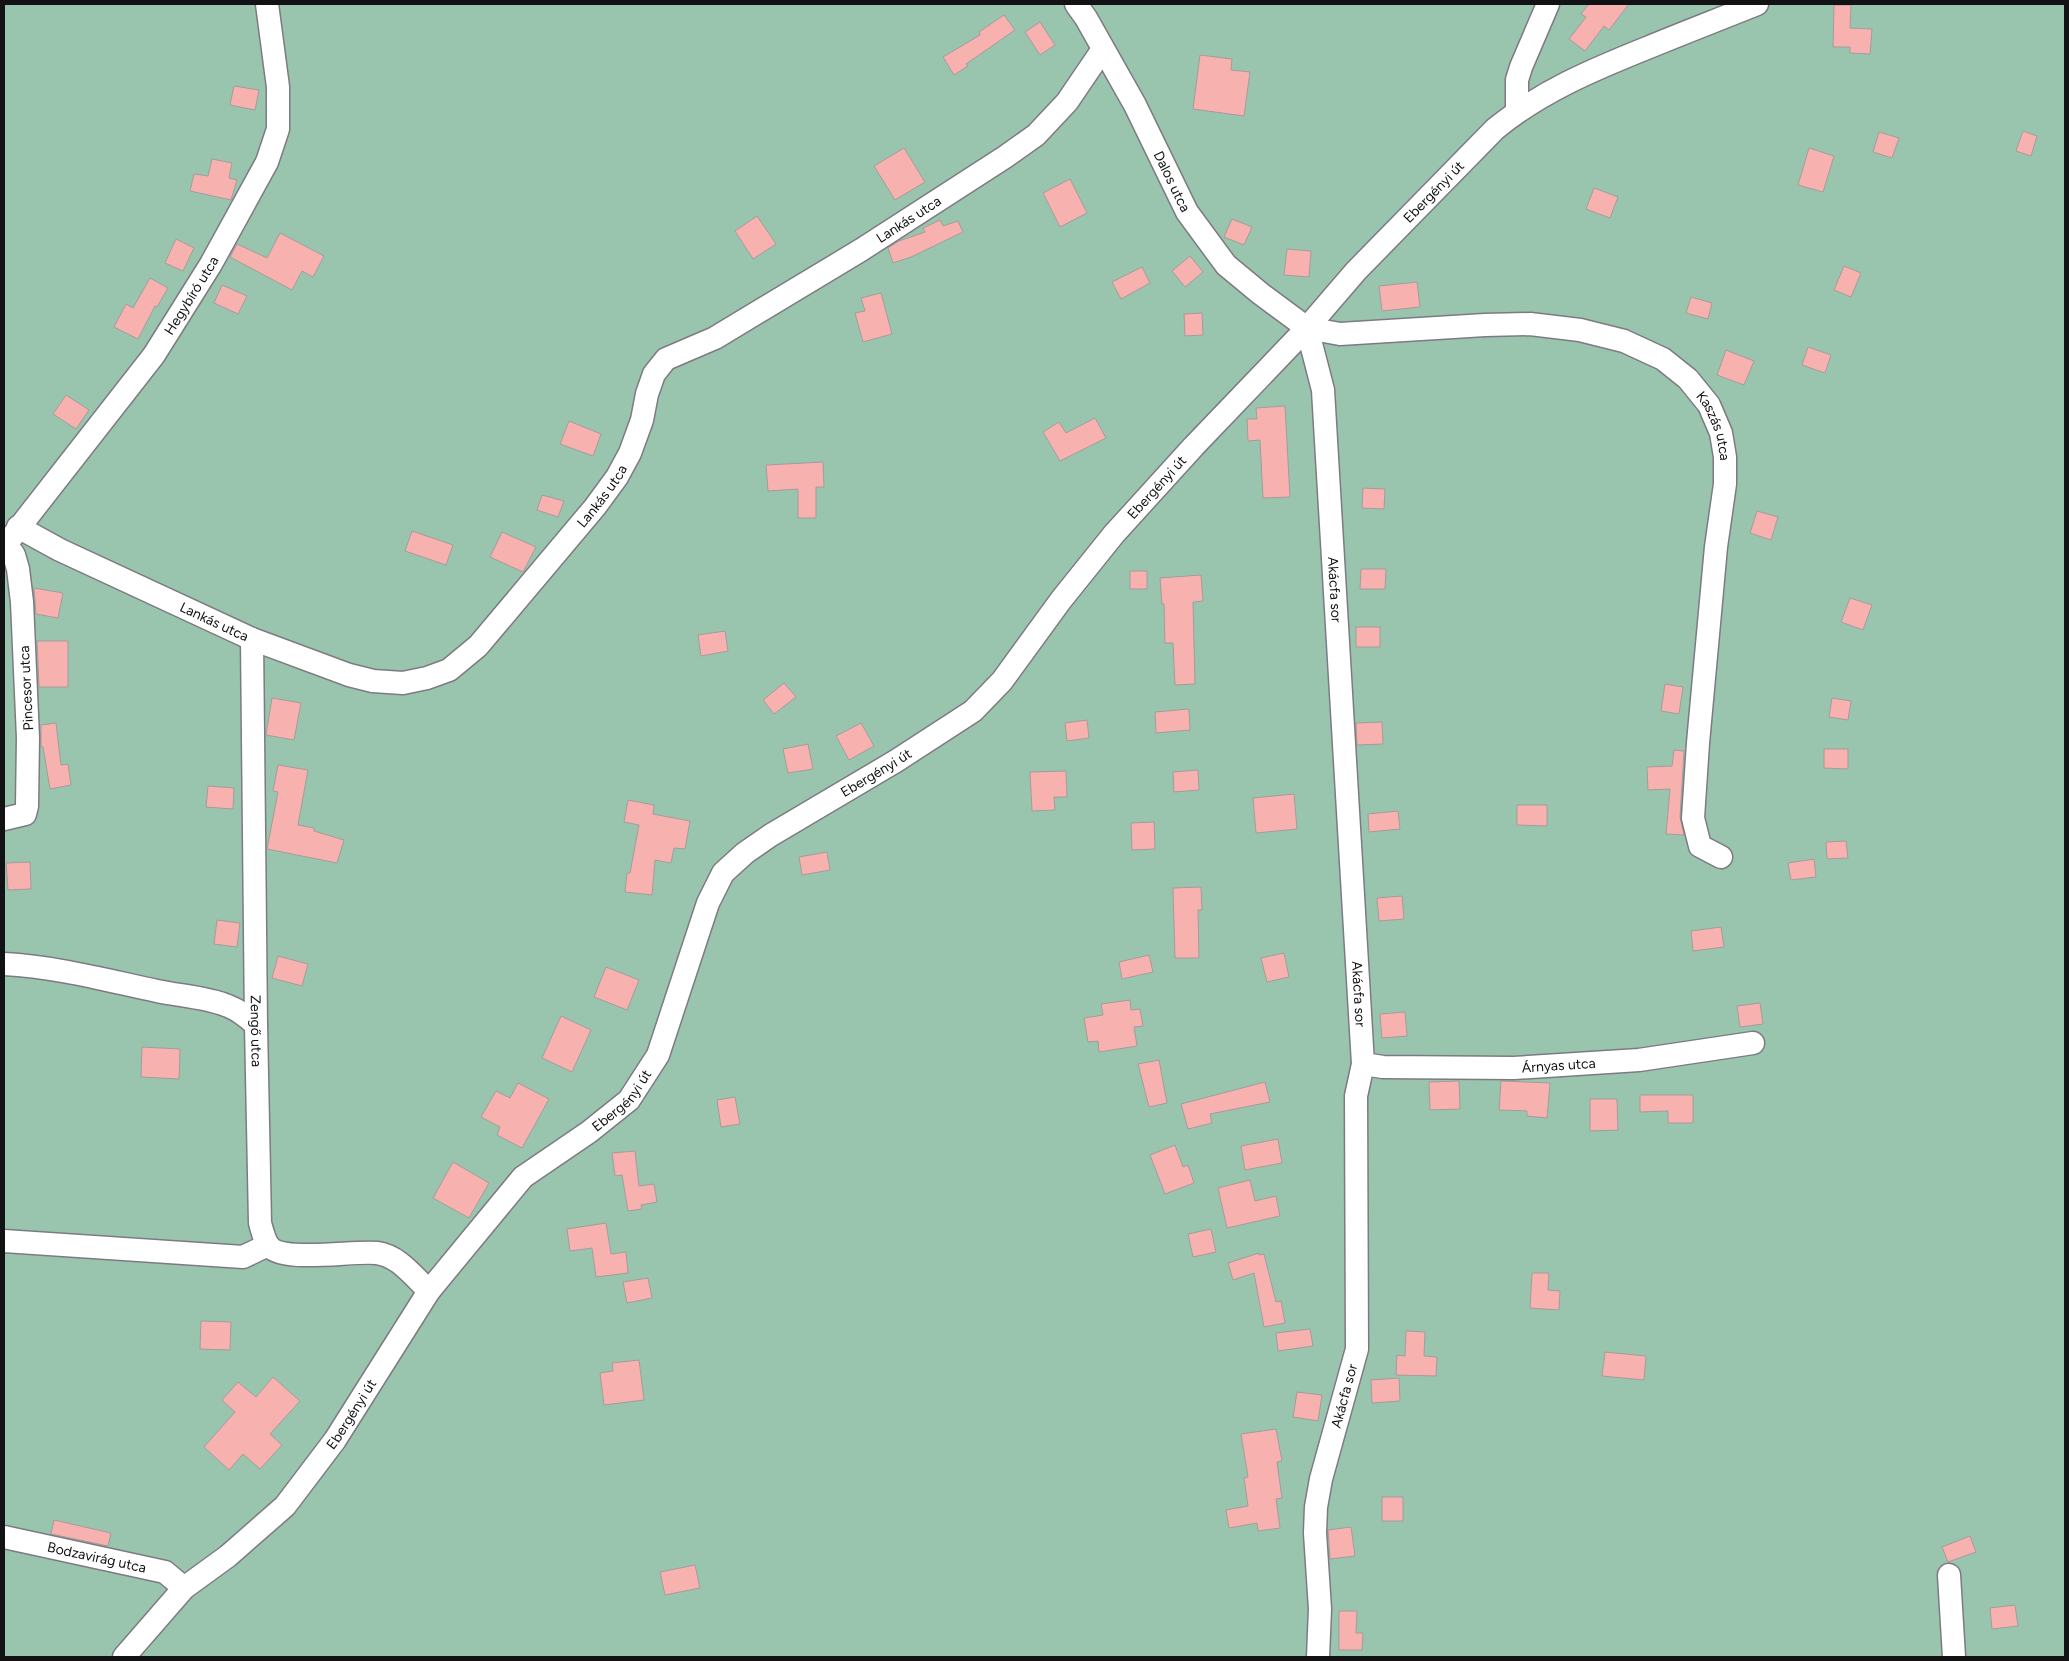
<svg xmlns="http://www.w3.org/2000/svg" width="2069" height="1661" font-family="Figtree,sans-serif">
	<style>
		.green { fill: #99c5af }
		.building { fill: #f7b2af; stroke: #a69b9a }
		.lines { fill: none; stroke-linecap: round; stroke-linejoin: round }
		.minor-casing { stroke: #7e7a82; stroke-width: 25 }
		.minor { stroke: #fff; stroke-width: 22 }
		.labels { text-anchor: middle; stroke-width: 4; stroke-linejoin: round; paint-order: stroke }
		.street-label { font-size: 14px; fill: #121114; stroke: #fff }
	</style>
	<rect width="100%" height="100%" fill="#e7e2ec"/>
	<!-- green -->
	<rect class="green" x="4" y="4" width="2061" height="1653"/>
	<!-- building -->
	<g class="building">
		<path d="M1589,4H1629L1609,30L1604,26L1585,51L1569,39L1586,17L1581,14Z"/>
		<path d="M1834,5H1851L1850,28L1872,29L1870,54L1850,53V47H1833Z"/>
		<path d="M1004,15L1015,30L966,64L968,66L954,75L943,57L980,35L979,32Z"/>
		<path d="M1040,22L1055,45L1040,55L1025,32Z"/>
		<path d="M1200,55L1232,59L1231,70L1250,72L1244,116L1193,109Z"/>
		<path d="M234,86L259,90L255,110L230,105Z"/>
		<path d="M2023,131L2037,136L2031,156L2016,151Z"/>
		<path d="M1879,132L1899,138L1892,158L1873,152Z"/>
		<path d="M904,148L925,182L895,200L874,166Z"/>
		<path d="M1809,148L1834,156L1823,192L1798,185Z"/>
		<path d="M212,159L232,163L229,178L237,180L231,200L190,191L194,174L208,176Z"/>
		<path d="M1070,179L1087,213L1060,227L1043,193Z"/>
		<path d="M1594,188L1618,197L1610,218L1586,209Z"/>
		<path d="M757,216L776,244L753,259L735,231Z"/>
		<path d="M1232,219L1252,227L1244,245L1224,237Z"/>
		<path d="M940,220L943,226L958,221L963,232L911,257L893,263L888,248L899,241L925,232L923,228Z"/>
		<path d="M280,233L324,256L313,277L302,271L292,290L230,257L237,244L267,258Z"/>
		<path d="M176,239L194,248L183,271L165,263Z"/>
		<path d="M1287,249L1311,251L1309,277L1284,275Z"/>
		<path d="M1190,256L1203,272L1185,287L1172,271Z"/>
		<path d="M1844,266L1861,273L1851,297L1834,290Z"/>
		<path d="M1142,267L1150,283L1121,299L1112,282Z"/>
		<path d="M150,278L168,288L157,307L155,306L138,339L114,327L126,304L133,308Z"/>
		<path d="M1417,282L1420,307L1382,311L1379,286Z"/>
		<path d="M222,285L247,296L238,314L214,303Z"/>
		<path d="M881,293L892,334L863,342L855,313L865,311L861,298Z"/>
		<path d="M1691,297L1712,303L1708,319L1686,313Z"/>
		<path d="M1202,313L1203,335L1185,336L1184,314Z"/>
		<path d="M1808,347L1831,355L1825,373L1802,365Z"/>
		<path d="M1726,350L1754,361L1744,385L1717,375Z"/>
		<path d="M66,395L89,410L76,429L53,414Z"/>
		<path d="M1285,406L1290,497L1263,498L1260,440L1248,441L1247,419H1257L1256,408Z"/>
		<path d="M1095,418L1106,438L1060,461L1043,432L1059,422L1066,433Z"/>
		<path d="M569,421L601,434L593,456L560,444Z"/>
		<path d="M823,462L824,487H816V518H798V489L768,491L766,465Z"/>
		<path d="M1363,488L1385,489L1384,509L1362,508Z"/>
		<path d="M542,495L564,501L558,517L537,510Z"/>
		<path d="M1757,511L1778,517L1771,540L1750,533Z"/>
		<path d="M412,531L453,545L446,565L405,551Z"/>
		<path d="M502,532L536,547L523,572L490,557Z"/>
		<path d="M1361,569H1386L1385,589H1360Z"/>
		<rect x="1130" y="571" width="17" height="18"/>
		<path d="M1201,575L1203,601L1193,602L1195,684L1175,685L1173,643H1165L1164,604H1162L1160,578Z"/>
		<path d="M34,588L63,593L58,618L36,614Z"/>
		<path d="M1850,598L1872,605L1863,630L1841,622Z"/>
		<rect x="1356" y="627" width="24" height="20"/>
		<path d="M725,631L728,651L701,656L698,635Z"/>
		<path d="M37,641H68V687H39Z"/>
		<path d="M784,683L796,697L774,714L763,700Z"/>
		<path d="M1665,684L1683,687L1679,714L1661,711Z"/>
		<path d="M272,698L301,703L294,740L266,735Z"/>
		<path d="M1832,698L1851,701L1848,720L1829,717Z"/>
		<path d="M1189,709L1190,730L1156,733L1155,712Z"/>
		<path d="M1087,720L1089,738L1067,741L1065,723Z"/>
		<path d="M1382,722L1383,744L1357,745L1356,723Z"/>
		<path d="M56,723L61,765L68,764L71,785L50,789L43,747H41V725Z"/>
		<path d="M861,723L874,746L849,760L836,736Z"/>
		<path d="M808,744L813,769L788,773L783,749Z"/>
		<path d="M1824,749H1848V769L1824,768Z"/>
		<path d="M1674,750L1684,751L1680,817L1684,835L1666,834L1670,789L1648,790L1647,767L1672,766Z"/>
		<path d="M278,765L308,770L298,825L314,828V831L344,840L337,863L267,849L278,792L273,791Z"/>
		<path d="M1198,770L1199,790L1174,792L1173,772Z"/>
		<path d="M1066,771L1067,797H1054L1055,810L1032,811L1030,772Z"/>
		<path d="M208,786L234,788L233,809L206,807Z"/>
		<path d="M1294,794L1297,829L1256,833L1253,798Z"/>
		<path d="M628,800L654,805L653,814L690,821L685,849L674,848L671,863L655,860L652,895L625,892L627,873H630L639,825L624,822Z"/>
		<path d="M1517,805H1547V826L1517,825Z"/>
		<path d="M1398,811L1400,829L1369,832L1368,814Z"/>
		<path d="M1154,822L1155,849L1132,850L1131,823Z"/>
		<path d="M1846,841L1848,858L1827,859L1826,842Z"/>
		<path d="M827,852L830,870L802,875L799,857Z"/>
		<path d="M1814,859L1816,877L1791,880L1788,863Z"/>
		<path d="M30,862L31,889L8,890L6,863Z"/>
		<path d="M1201,887L1202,910H1198L1199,958H1175L1173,888Z"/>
		<path d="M1402,896L1404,919L1379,921L1377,898Z"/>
		<path d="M217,920L240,923L237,947L214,944Z"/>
		<path d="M1721,927L1724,947L1693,951L1691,931Z"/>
		<path d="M1284,953L1289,977L1267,982L1261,958Z"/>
		<path d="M1149,955L1153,972L1122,979L1119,962Z"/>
		<path d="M278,956L308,964L302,986L272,978Z"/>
		<path d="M606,967L639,980L627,1010L594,997Z"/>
		<path d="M1130,1000L1131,1010L1140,1009L1143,1026L1134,1027L1137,1046L1099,1052L1098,1041L1088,1042L1084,1018L1103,1015L1101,1004Z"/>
		<path d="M1760,1003L1763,1024L1740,1027L1737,1006Z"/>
		<path d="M1405,1012L1407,1036L1382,1038L1380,1014Z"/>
		<path d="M561,1016L591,1030L572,1072L542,1058Z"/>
		<path d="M142,1047L180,1049L179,1079L141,1077Z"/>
		<path d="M1159,1060L1167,1103L1149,1107L1138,1064Z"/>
		<path d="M1459,1081L1460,1109L1430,1110L1429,1082Z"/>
		<path d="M1501,1081L1550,1083L1547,1118L1527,1116V1111L1499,1110Z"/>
		<path d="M1265,1082L1270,1102L1210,1114L1212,1123L1188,1129L1181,1104Z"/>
		<path d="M518,1083L549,1099L522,1148L497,1135L500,1127L481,1117L496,1091L510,1098Z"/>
		<path d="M1640,1095H1693V1123H1668V1111L1640,1112Z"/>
		<path d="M735,1097L740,1124L721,1127L717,1100Z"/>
		<path d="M1590,1099H1617L1618,1130L1590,1131Z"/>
		<path d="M1278,1139L1282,1163L1245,1170L1241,1146Z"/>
		<path d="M1175,1145L1183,1167L1188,1165L1194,1183L1165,1194L1150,1155Z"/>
		<path d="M635,1151L639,1186L654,1184L657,1202L641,1205L642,1209L628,1211L622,1175L615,1176L612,1153Z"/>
		<path d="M453,1162L489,1183L469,1218L433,1198Z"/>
		<path d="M1250,1180L1255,1201L1276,1196L1280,1216L1227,1228L1218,1188Z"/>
		<path d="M606,1223L611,1254L626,1252L628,1273L596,1277L592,1248L570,1251L567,1229Z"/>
		<path d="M1211,1229L1216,1252L1193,1257L1188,1234Z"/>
		<path d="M1259,1253V1255L1264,1254L1276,1302L1281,1301L1285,1323L1264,1327L1254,1273L1233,1280L1228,1263Z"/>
		<path d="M1532,1273H1549L1548,1290L1560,1291L1559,1310L1530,1308Z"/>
		<path d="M648,1278L652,1298L627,1303L623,1282Z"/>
		<path d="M201,1321L231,1322L230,1350L200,1349Z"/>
		<path d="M1310,1329L1313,1346L1278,1351L1276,1333Z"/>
		<path d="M1406,1331L1425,1332L1424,1356L1437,1357L1436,1376L1396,1375L1397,1355L1405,1356Z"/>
		<path d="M1605,1352L1646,1356L1644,1380L1602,1376Z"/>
		<path d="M639,1360L644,1400L604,1405L600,1373L613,1371L612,1363Z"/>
		<path d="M273,1377L300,1401L270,1434L282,1445L260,1469L243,1454L229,1470L204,1447L235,1412L222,1400L238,1382L256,1397Z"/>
		<path d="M1399,1378L1400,1401L1372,1403L1371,1380Z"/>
		<path d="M1297,1392L1322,1395L1318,1421L1293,1417Z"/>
		<path d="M1276,1429L1282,1461L1277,1462L1282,1498L1276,1499L1280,1528L1258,1531L1257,1523L1229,1528L1226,1510L1248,1506L1244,1478L1248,1477L1241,1434Z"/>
		<rect x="1382" y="1497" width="21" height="24"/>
		<path d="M54,1520L111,1533L108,1546L51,1534Z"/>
		<path d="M1351,1527L1355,1556L1330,1559L1328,1530Z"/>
		<path d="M1970,1536L1976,1552L1948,1562L1942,1547Z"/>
		<path d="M695,1565L700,1588L665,1595L660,1572Z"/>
		<path d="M2015,1605L2018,1626L1992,1629L1990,1608Z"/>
		<path d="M1339,1611H1357L1356,1633H1363L1362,1650H1339Z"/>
	</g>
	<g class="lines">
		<!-- minor casing -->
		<g class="minor-casing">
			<g id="minor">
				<path id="s1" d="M1076,4L1086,18L1135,105L1187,212L1226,265L1261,294L1307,328L1340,334L1485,325L1530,324L1580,330L1624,341L1663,359L1688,379L1709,405L1721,433L1725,457V484L1716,547L1698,743L1693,818L1700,846L1721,857"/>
				<path d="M1517,111V80L1521,67L1548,4"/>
				<path id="s2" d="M1307,328L1323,390L1363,1064L1356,1096L1357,1349L1321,1479L1316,1507L1315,1533L1320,1609L1318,1657"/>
				<path id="s3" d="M18,527L60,550L252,639L349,675L373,681L403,683L427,678L449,670L478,646L595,507L617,477L630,453L642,420L647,394L654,374L666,359L715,338L861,250L1005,157L1036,135L1067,102L1103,49"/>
				<path id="s4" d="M4,547L154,355L211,264L267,162L278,129V87L267,4"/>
				<path id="s5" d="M252,639L256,1025L260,1223C262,1230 264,1239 268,1245C281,1264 354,1250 377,1253C399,1256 413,1276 429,1291"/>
				<path d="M4,819L25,814L27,806L28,738L22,602L18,569L14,555L6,544"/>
				<path d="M4,964C58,967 105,980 157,991C180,996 206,997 228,1006C239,1010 247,1017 256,1025"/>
				<path id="s6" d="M1363,1064L1383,1067L1514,1068L1639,1060L1753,1043"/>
				<path d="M4,1241L243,1257L268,1245"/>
				<path id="s7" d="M4,1537L165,1572L184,1588"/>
				<path d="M1949,1575L1954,1657"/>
				<path id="s8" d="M124,1657L184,1588L228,1556L285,1506L335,1440L429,1291L523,1177L589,1132L629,1100L658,1055L708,903L723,873L745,853L771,835L896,761L973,711L1002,681L1061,600L1114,534L1194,446L1307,328L1356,271L1495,129C1540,92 1592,70 1647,48C1683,33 1720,19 1757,4"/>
			</g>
		</g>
		<!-- minor -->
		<use href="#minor" class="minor"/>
	</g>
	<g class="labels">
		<!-- street labels -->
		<g class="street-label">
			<text dy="5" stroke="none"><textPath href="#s1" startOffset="202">Dalos utca</textPath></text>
			<text dy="5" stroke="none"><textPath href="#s8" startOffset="2000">Ebergényi út</textPath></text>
			<text dy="5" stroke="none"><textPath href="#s3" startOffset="1132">Lankás utca</textPath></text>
			<text dy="5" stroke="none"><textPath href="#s4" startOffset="314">Hegybíró utca</textPath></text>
			<text dy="5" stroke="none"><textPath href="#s1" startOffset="854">Kaszás utca</textPath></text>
			<text dy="5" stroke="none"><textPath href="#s8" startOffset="1595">Ebergényi út</textPath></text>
			<text dy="5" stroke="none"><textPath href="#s3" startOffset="698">Lankás utca</textPath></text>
			<text dy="5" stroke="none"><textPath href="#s2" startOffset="264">Akácfa sor</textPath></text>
			<text dy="5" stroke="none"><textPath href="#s3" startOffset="218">Lankás utca</textPath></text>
			<text transform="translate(26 688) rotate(-93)" y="5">Pincesor utca</text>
			<text dy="5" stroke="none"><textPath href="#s8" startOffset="1190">Ebergényi út</textPath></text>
			<text dy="5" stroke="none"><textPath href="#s2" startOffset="669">Akácfa sor</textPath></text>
			<text dy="5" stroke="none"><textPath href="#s5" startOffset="392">Zengő utca</textPath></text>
			<text dy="5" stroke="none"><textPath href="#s6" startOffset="196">Árnyas utca</textPath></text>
			<text dy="5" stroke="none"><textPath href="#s8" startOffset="754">Ebergényi út</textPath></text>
			<text transform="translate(1344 1396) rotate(-75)" y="5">Akácfa sor</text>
			<text dy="5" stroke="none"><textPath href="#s8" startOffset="335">Ebergényi út</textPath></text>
			<text dy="5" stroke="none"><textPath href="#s7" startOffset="95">Bodzavirág utca</textPath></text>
		</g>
	</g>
	<!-- border -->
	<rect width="2069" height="1661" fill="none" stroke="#121114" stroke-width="10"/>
</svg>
